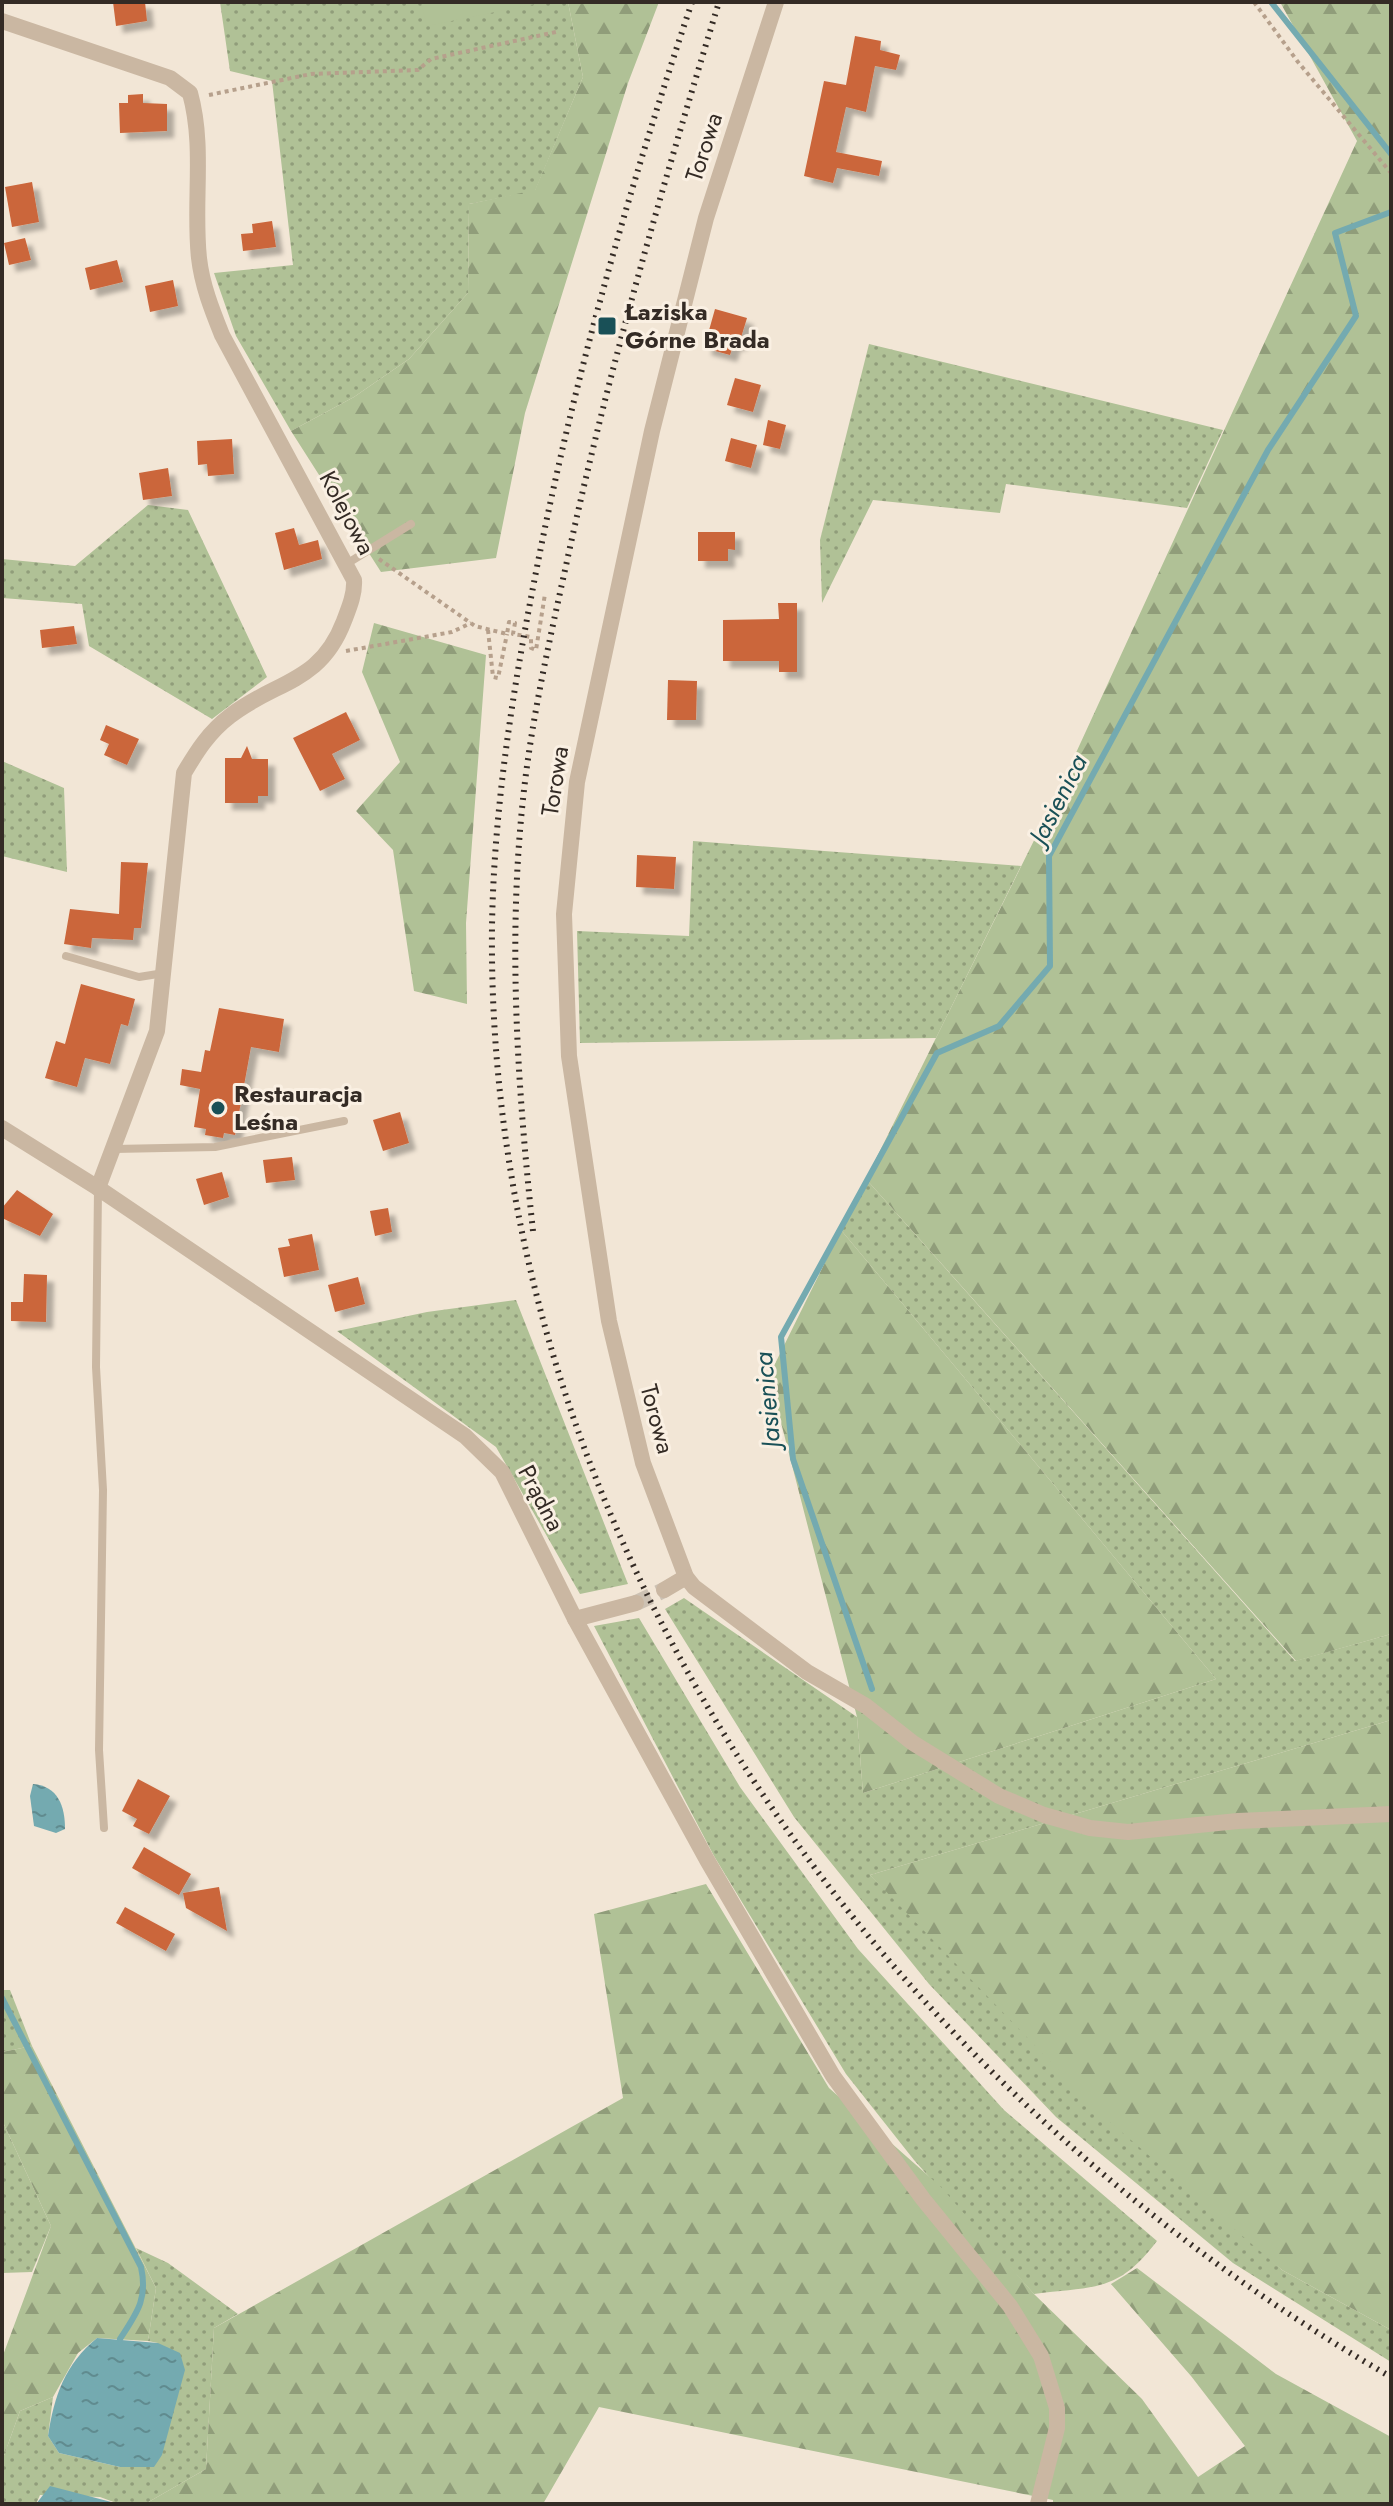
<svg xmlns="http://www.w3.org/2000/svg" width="1393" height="2506" font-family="Jost,sans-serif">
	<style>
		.grass { fill: url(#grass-dots) }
		.forest { fill: url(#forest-firs) }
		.garden { fill: #b0c196 }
		.water { fill: url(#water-ripples) }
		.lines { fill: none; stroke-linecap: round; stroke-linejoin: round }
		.stream { stroke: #74aab0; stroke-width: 6 }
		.building { fill: #cb663b; filter: url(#shadow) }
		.minor-tunnel { stroke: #ccc1b3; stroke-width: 16; stroke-dasharray: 16 8; stroke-linecap: butt }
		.path { stroke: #b6a08c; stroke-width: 4; stroke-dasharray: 4 4; stroke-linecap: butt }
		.service { stroke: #cab7a2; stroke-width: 8 }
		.minor { stroke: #cab7a2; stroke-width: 16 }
		.rail { stroke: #342b25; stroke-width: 6; stroke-dasharray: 2 6; stroke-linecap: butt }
		.poi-dot { fill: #195057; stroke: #faf0e3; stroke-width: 3 }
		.labels { text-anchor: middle; stroke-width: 6; stroke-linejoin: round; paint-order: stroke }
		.street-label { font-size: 24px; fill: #342b25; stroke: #faf0e3 }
		.poi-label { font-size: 24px; font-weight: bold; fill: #342b25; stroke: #faf0e3; text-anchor: start }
		.water-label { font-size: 26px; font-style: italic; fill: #195057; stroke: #faf0e3 }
	</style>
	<defs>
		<pattern id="grass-dots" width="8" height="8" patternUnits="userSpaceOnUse" patternTransform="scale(2)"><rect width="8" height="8" fill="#b0c196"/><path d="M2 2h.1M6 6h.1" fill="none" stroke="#909d7a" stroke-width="1.8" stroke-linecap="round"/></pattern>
		<pattern id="forest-firs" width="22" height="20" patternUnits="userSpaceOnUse" patternTransform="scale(2)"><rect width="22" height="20" fill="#b0c196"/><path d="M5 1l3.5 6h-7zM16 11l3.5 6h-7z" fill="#909d7a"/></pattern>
		<pattern id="water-ripples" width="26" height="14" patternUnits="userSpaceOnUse" patternTransform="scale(2)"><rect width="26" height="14" fill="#74aab0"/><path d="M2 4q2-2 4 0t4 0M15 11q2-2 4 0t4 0" fill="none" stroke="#608b8f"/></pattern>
		<filter id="shadow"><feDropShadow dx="7" dy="7" stdDeviation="2" flood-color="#0004"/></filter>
	</defs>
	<rect width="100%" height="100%" fill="#f2e6d6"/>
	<!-- grass -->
	<g class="grass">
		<path d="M220,2H568L583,77L535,191L469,204L468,293L409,359L354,397L291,431L236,336L214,273L293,265L272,81L230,71Z"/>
		<path d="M869,344L1223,430L1187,508L1006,484L1000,513L873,500L822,603L820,540Z"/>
		<path d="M148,505L188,510L267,677L212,719L89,646L82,604L2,598V559L75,566Z"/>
		<path d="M2,761L64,788L67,872L2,856Z"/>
		<path d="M693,841L1021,866L936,1038L580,1043L577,931L689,936Z"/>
		<path d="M866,1179L1295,1661L1391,1634V1720L870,1875L1282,2270L1391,2330V2362L1233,2263L1056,2117L929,1984L794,1817L665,1609L684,1598L857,1717L863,1793L1216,1679L841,1230Z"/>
		<path d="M516,1300L628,1584L580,1594L496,1447L337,1331L427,1312Z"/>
		<path d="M639,1618L740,1787L858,1949L1004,2110L1157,2241C1118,2293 1094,2286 1034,2294L914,2160L846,2074L714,1856L594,1626Z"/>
		<path d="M2,1990H10L32,2046L2,2052Z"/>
		<path d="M2,2120L51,2226L32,2272L2,2273Z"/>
		<path d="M136,2248L168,2263L238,2314L214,2328L206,2469L145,2504H119L100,2497L40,2495L36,2504H2V2461L20,2411L53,2397L48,2436L59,2453L120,2467H154L158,2343L148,2341L156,2288Z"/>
	</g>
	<!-- forest -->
	<g class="forest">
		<path d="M568,2H659L628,83L525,413L496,558L381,572L291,431L354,397L409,359L468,293L469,204L535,190L583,77Z"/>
		<path d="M1280,2H1391V1634L1296,1661L866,1179L1058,792L1357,141Z"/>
		<path d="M374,623L486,655L466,923L467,1004L414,991L393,850L356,811L400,762L362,672Z"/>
		<path d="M841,1230L1216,1679L863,1793L857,1717L769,1376Z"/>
		<path d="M1391,1720V2330L1282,2270L1103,2116L870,1875Z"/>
		<path d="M706,1884L829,2088L941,2187L1034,2294L1142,2399L1198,2477L1245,2446L1191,2376L1111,2284L1137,2268L1276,2374L1391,2437V2504H1053V2500L599,2407L543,2504H145L206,2469L214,2328L623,2098L594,1914Z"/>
		<path d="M32,2046L156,2288L148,2341L97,2338L78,2353L53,2397L20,2411L2,2461V2358L51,2226L2,2120V2052Z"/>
	</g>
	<!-- garden -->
	<path class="garden" d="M421,2H545L427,26Z"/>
	<!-- water -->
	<g class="water">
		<path d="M33,1784C58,1786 65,1806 65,1829L56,1833L34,1826L30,1796Z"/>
		<path d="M97,2338L158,2343L180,2353L185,2370L162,2455L154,2467H120L59,2453L48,2436C54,2396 65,2364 97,2338Z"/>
		<path d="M50,2486L119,2504H36Z"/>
	</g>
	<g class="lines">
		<!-- stream -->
		<g class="stream">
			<path d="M1271,2L1391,154"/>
			<path d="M872,1689L793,1459L781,1337L937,1053L999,1026L1050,966L1049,856L1268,450L1356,316L1335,233L1391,212"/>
			<path d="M2,1998L141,2267C148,2299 137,2313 120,2339"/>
		</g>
	</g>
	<!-- building -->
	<g class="building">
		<path d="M113,2H145L147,21L116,26Z"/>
		<path d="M855,36L881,41L880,50L900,55L896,70L875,66L866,112L846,107L836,152L882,161L879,176L837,168L833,183L804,176L824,81L846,85Z"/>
		<path d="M143,94V103L167,104V131L120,133L119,103H128V95Z"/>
		<path d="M32,182L39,222L12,227L5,187Z"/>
		<path d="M272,221L276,247L243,251L241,234L253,233L252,224Z"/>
		<path d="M25,238L31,260L9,265L4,243Z"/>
		<path d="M117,260L123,282L90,290L85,268Z"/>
		<path d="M173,280L178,306L150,312L145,286Z"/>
		<path d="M715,309L747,318L739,344L734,343L730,355L704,348Z"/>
		<path d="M735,378L761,385L753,412L727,405Z"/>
		<path d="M768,420L786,425L780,449L763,445Z"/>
		<path d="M731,438L757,445L751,468L725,461Z"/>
		<path d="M232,439L234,474L208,476L207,464L198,465L197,441Z"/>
		<path d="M168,468L172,496L143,500L139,473Z"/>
		<path d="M294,528L299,545L318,540L322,559L284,570L275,533Z"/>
		<path d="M698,532H735V550L728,549V561H698Z"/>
		<path d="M778,603H797V672H779V661H723V620L779,619Z"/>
		<path d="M74,626L77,644L42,648L40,630Z"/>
		<path d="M668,680L697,681L696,720H667Z"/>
		<path d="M346,712L360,740L332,754L345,779L320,791L293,738Z"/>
		<path d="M106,725L139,739L127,765L104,755L109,744L100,740Z"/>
		<path d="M247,746L252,759H268V796H258V803H225V758H241Z"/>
		<path d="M637,855L676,857L674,889L636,887Z"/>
		<path d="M121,862L148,863L141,928H134L133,940L92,938L91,948L64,944L70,909L119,914Z"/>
		<path d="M81,984L135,999L128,1026L121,1024L110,1064L85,1058L77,1087L45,1078L56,1041L65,1044Z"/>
		<path d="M219,1008L284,1019L279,1052L251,1047L235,1135L224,1133L223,1138L205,1135L206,1129L194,1127L200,1089L180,1085L182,1069L201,1072L205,1050L210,1051Z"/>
		<path d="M400,1112L409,1143L383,1151L373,1120Z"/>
		<path d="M292,1157L295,1180L266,1183L263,1160Z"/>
		<path d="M222,1172L229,1197L204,1205L196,1179Z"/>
		<path d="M17,1190L53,1214L40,1236L2,1218V1208Z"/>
		<path d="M388,1208L392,1232L375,1236L370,1211Z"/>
		<path d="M312,1234L319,1270L284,1277L278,1248L290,1246L288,1239Z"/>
		<path d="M24,1274L47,1275L46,1322L11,1321V1302H23Z"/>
		<path d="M358,1277L365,1304L335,1312L328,1285Z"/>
		<path d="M138,1779L170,1796L149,1834L133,1826L137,1819L122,1811Z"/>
		<path d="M144,1847L191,1874L179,1895L132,1868Z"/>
		<path d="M219,1887L227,1931L186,1908L183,1893Z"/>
		<path d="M125,1907L175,1934L166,1951L116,1923Z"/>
	</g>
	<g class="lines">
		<!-- minor-tunnel -->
		<path class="minor-tunnel" d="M636,1603L664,1590"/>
		<!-- path -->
		<g class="path">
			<path d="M1254,2L1298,62L1391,173"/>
			<path d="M209,95L311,74L418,70L431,59L556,32"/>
			<path d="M379,559L475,626L507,634L509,622L515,623L513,634L531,637V648L536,650L545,594"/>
			<path d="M488,630L493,677L498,678L507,634"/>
			<path d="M346,651L452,632L471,623"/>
		</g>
		<!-- service -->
		<g class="service">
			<path d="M348,563L411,524"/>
			<path d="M66,956L139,977L164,973"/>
			<path d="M114,1149L215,1147L344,1121"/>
			<path d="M98,1189L96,1367L103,1490L99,1750L104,1828"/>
		</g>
		<!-- minor -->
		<g class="minor">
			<path d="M776,2L706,218L652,431L577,782L564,914L569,1056L609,1321L643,1463L686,1577L694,1587L807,1672L866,1706L913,1743L999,1796L1044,1815L1090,1828L1128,1832L1238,1821L1391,1814"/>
			<path d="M2,21L170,78L190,93C205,147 193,203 199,258C202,285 212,310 222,335L354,580C355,594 349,608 344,621C320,684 276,680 230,716C209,732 197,751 184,773L157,1031L98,1188"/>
			<path d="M2,1128L98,1188L465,1436L502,1472L575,1619L707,1860L833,2076L923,2199L1010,2306L1041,2356L1057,2408V2428L1038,2504"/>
			<path d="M664,1590L686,1577"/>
			<path d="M575,1619L636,1603"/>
		</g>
		<!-- rail -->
		<g class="rail">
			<path d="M692,2C629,189 574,378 536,572C513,689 494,807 492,926C485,1536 877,2081 1391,2377"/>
			<path d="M533,1231C518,1092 508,948 522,809C530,725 549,643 567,561C608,372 662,188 719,2"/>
		</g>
	</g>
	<!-- markers -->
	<g class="poi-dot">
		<rect x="597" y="316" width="20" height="20" rx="4"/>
		<circle cx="218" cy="1108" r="8"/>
	</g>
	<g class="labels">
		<!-- street labels -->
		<g class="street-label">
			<text transform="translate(704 147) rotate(-72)" y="8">Torowa</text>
			<text transform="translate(347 513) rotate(62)" y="8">Kolejowa</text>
			<text transform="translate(555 781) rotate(-81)" y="8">Torowa</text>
			<text transform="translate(657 1419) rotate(75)" y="8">Torowa</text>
			<text transform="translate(541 1498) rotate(62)" y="8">Prądna</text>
		</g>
		<!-- poi labels -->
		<g class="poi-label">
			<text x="625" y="320">Łaziska<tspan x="625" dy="28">Górne Brada</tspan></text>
			<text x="234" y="1102">Restauracja<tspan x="234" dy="28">Leśna</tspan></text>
		</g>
		<!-- water labels -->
		<g class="water-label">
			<text transform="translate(1058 799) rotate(-63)" y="9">Jasienica</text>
			<text transform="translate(767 1400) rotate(-95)" y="9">Jasienica</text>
		</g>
	</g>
	<!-- border -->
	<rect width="1393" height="2506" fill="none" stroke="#342b25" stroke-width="8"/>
</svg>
